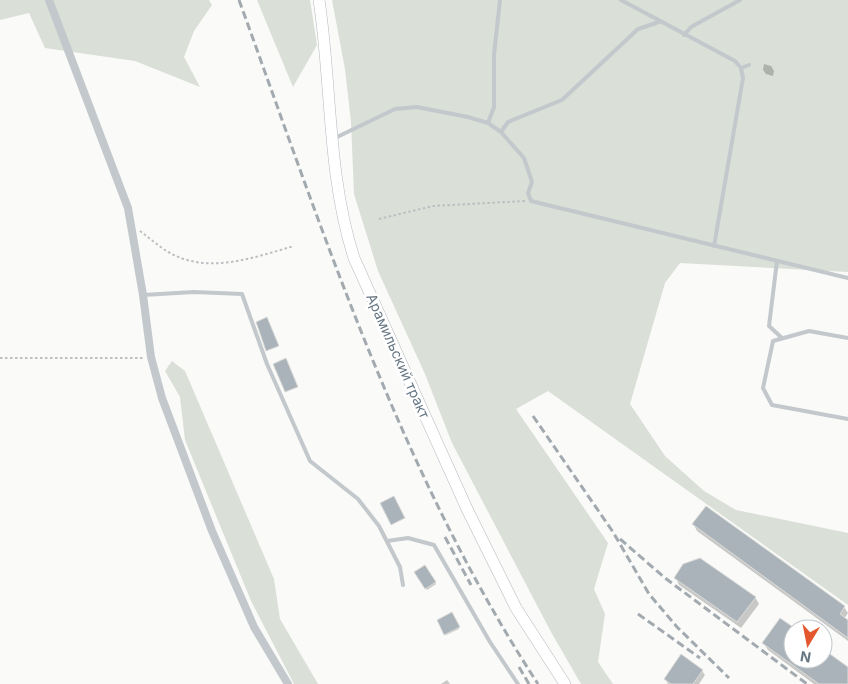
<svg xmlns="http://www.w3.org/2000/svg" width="848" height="684" font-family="Inter,sans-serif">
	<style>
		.green { fill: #dadfd7 }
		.shadow { fill: #0003 }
		.building { fill: #aab3b9; stroke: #dcdcda }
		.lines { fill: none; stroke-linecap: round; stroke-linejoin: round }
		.secondary-casing { stroke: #b3babf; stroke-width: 12 }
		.path { stroke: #bbbfc2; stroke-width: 2; stroke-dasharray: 2.5 2.5; stroke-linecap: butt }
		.service { stroke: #c3c8cc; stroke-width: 4 }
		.minor { stroke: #c3c8cc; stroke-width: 8 }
		.secondary { stroke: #fff; stroke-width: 11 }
		.rail { stroke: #a2aab0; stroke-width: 3; stroke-dasharray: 8 4; stroke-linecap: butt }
		.labels { text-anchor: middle; stroke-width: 5; stroke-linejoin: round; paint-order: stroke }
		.street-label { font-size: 14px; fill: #657683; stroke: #fff }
	</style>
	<rect width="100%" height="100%" fill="#fafaf8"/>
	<!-- green -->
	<g class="green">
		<path d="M0,0H209L212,5L194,31L184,57L200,87L135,61L45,48L29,13L0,20Z"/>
		<path d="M257,0H310L317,45L293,87Z"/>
		<path d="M332,0H848V272L680,263L665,283L630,404L665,456L704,491L736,510L848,533V605L548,391L516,409L608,543L594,589L605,614L598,662L613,684H581L551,632L452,443L425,374L378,271L354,194L351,122L345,69Z"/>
		<path d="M172,361L185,371L274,579L280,619L318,684H294L251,601L185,440L180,397L165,371Z"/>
	</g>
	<!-- shadow -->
	<g class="shadow">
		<path d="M764,64L771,66L774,71L773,76L766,74L763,70Z"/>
		<path d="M694,525L844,607L848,613L844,619L848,622V641L697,531Z"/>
		<path d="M425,567L436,584L427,590L416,572Z"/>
		<path d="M676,578L755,597L759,604L741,628L679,585Z"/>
		<path d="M452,614L459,629L446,635L438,621Z"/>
		<path d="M793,629V659H823V651L848,669V684H814L768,650L764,644Z"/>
		<path d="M702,671L705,675L699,684H668L665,679Z"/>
		<path d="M447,680L450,684H441Z"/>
	</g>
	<!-- building -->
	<g class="building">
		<path d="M267,317L279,346L266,351L256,322Z"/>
		<path d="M286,358L298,387L285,392L273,364Z"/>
		<path d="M394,496L405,518L391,525L380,503Z"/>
		<path d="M706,506L845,606L840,614L848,620V638L692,524Z"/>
		<path d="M700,558L756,597L737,622L674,578L683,564Z"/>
		<path d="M425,565L436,582L425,589L414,572Z"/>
		<path d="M452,612L460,627L444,635L437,620Z"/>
		<path d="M780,618L793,627V659H823V649L848,667V684H819L762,643Z"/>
		<path d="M681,654L703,670L693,684H671L664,679Z"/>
	</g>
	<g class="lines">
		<!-- secondary casing -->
		<g class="secondary-casing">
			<path id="secondary" d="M319,0C332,86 327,174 354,258L467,509L516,608L565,684"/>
		</g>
		<!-- path -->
		<g class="path">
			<path d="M379,219L433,206L525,201"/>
			<path d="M140,231C148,237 156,244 165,250C205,276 252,258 294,246"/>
			<path d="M0,358H144"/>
		</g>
		<!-- service -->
		<g class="service">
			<path d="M621,0L735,61L741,68L743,78L714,246"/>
			<path d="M684,35L691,27L740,0"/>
			<path d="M741,68L749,65"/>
			<path d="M488,123L494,107V55L500,0"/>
			<path d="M501,132L508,122L562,100L638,29L659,22"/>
			<path d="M333,139L395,109L417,107L468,117L488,123L501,132L524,158L532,182L528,193L531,201L848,278"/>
			<path d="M777,261L769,326L782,338"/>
			<path d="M143,295L194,292L242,294L267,364L310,461L358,499L379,526L400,567L403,585"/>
			<path d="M848,338L809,331L773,341L763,388L772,405L848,419"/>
			<path d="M387,541L408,538L434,545L490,642L518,684"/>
		</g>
		<!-- minor -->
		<path class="minor" d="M49,0L128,208L143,295L151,357L162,398L212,531L254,627L288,684"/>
		<!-- secondary -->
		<use href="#secondary" class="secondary"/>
		<!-- rail -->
		<g class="rail">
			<path d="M239,0C324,234 401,474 538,684"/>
			<path d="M533,416L613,532L649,594L677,627L729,678"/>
			<path d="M445,537L471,585"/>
			<path d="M620,539L665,578L807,684"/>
			<path d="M638,614L700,658"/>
			<path d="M519,667L529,684"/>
		</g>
	</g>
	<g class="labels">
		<!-- street labels -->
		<g class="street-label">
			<text transform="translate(398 356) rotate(66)" y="5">Арамильский тракт</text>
		</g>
	</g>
	<!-- north arrow -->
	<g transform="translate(808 644) rotate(190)"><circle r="24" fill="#ffffff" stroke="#c1c8cd"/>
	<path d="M0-4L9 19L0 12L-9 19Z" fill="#e4572e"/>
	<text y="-8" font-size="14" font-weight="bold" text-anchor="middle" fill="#657683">N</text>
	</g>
</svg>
